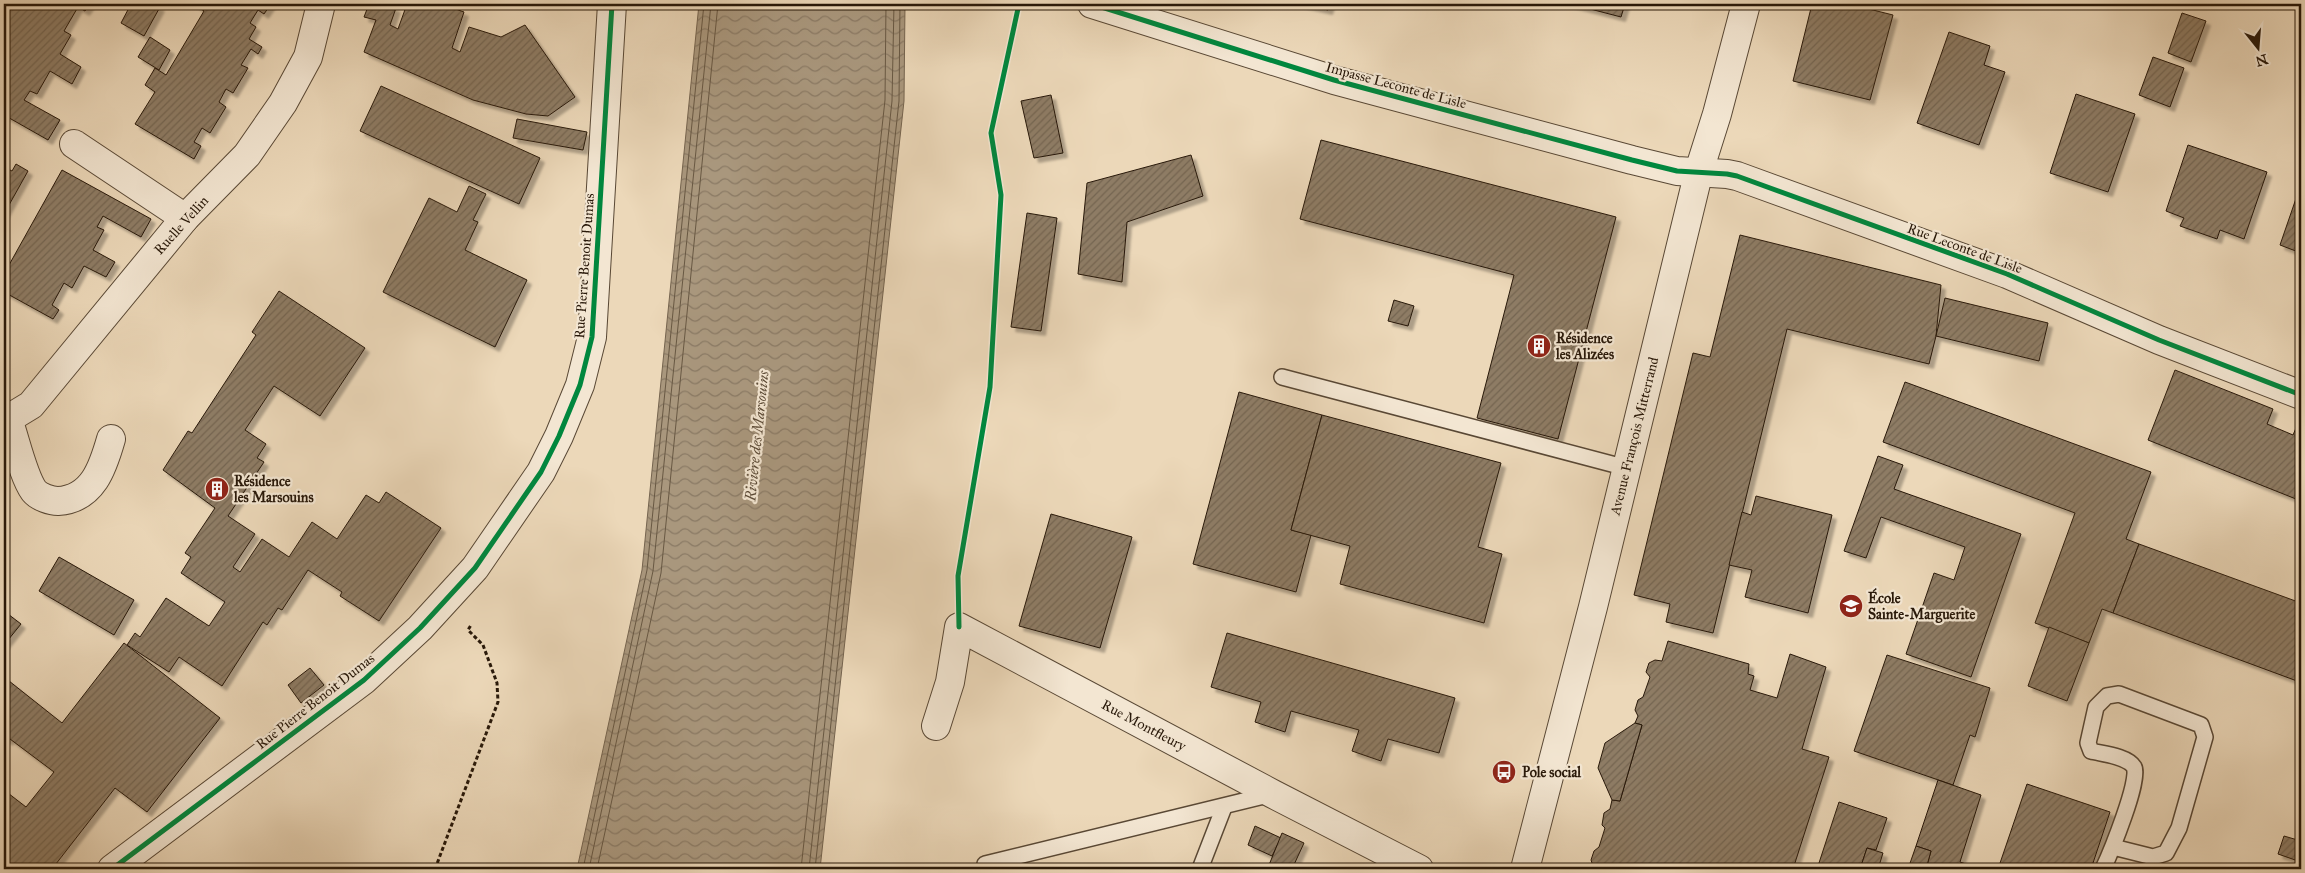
<svg xmlns="http://www.w3.org/2000/svg" width="2305" height="873" font-family="'IM FELL Great Primer',serif">
	<style>
		.water { fill: url(#water-waves); stroke: #75644f }
		.lines { fill: none; stroke-linecap: round; stroke-linejoin: round }
		.shore { stroke: #685843; stroke-width: 1 }
		.building { fill: url(#building-hatch); stroke: #281809; filter: url(#shadow) }
		.lane-casing { stroke: #594835; stroke-width: 18 }
		.street-casing { stroke: #594835; stroke-width: 30 }
		.path { stroke: #281809; stroke-width: 3; stroke-dasharray: 4 2.5; stroke-linecap: butt }
		.lane { stroke: #f3e6d2; stroke-width: 15 }
		.street { stroke: #f3e6d2; stroke-width: 28 }
		.cycleway-casing { stroke: #f3e6d2; stroke-width: 8 }
		.cycleway { stroke: #00873e; stroke-width: 5 }
		.labels { text-anchor: middle; stroke-width: 4.5; stroke-linejoin: round; paint-order: stroke }
		.street-label { font-size: 14px; fill: #281809; stroke: #f3e6d2 }
		.poi-label { font-size: 14px; font-weight: bold; fill: #281809; stroke: #f3e6d2; text-anchor: start }
		.water-label { font-size: 15px; font-style: italic; fill: #5c4b37; stroke: #f3e6d2 }
	</style>
	<defs>
		<pattern id="water-waves" width="16" height="10" patternUnits="userSpaceOnUse" patternTransform="scale(1.25)"><rect width="16" height="10" fill="#a9977d"/><path d="M0 5q4-4 8 0t8 0" fill="none" stroke="#8a7a65"/></pattern>
		<pattern id="building-hatch" width="6" height="6" patternUnits="userSpaceOnUse" patternTransform="scale(1.25)"><rect width="6" height="6" fill="#8e7c65"/><path d="M-1 1l2-2M0 6l6-6M5 7l2-2" fill="none" stroke="#746551"/></pattern>
		<filter id="shadow"><feDropShadow dx="4.5" dy="4.5" stdDeviation="1" flood-color="#0004"/></filter>
	</defs>
	<rect width="100%" height="100%" fill="#ecd8b9"/>
	<filter id="stains"><feTurbulence type="fractalNoise" baseFrequency=".004" numOctaves="4"/><feColorMatrix values="0 0 0 0 .2 0 0 0 0 .09 0 0 0 0 .02 0 0 0 .5 -.17"/></filter>
	<radialGradient id="worn" r=".72"><stop offset=".6" stop-color="#630" stop-opacity="0"/><stop offset="1" stop-color="#630" stop-opacity=".3"/></radialGradient>
	<!-- water -->
	<path class="water" d="M699,4H905L904,101L820,869H577L642,570Z"/>
	<g class="lines">
		<!-- shore -->
		<g class="shore">
			<path d="M583,869L647,570L704,4"/>
			<path d="M589,869L653,571L711,4"/>
			<path d="M597,869L661,573L718,4"/>
			<path d="M801,869L885,100L886,4"/>
			<path d="M809,869L892,101L894,4"/>
			<path d="M815,869L899,101L900,4"/>
		</g>
	</g>
	<!-- building -->
	<g class="building">
		<path d="M13,4H90L85,11L78,7L64,31L71,35L60,54L81,67L72,84L50,71L37,94L30,91L24,100L60,120L48,140L4,115V20Z"/>
		<path d="M131,4H153L160,7L144,36L121,23Z"/>
		<path d="M194,4H271L264,14L258,10L250,23L256,27L249,39L262,47L258,54L251,49L241,65L248,68L233,93L226,89L219,102L226,107L210,133L202,128L194,142L201,146L194,159L135,124L155,92L145,85L155,68L166,75L204,11Z"/>
		<path d="M369,4H391L390,6L396,8L390,25L398,29L407,4H451L450,7L464,12L452,48L460,52L469,27L501,37L525,25L575,97L548,116L526,114L473,100L364,52L376,20L364,17Z"/>
		<path d="M1302,4H1330L1328,10Z"/>
		<path d="M1571,4H1625L1621,17Z"/>
		<path d="M1812,4H1849L1893,15L1870,100L1793,81Z"/>
		<path d="M2182,13L2206,21L2191,62L2168,53Z"/>
		<path d="M1949,32L1990,46L1984,65L2005,72L1979,145L1917,123Z"/>
		<path d="M150,37L170,50L159,70L138,57Z"/>
		<path d="M2153,57L2184,68L2170,107L2139,95Z"/>
		<path d="M381,86L540,158L519,204L360,131Z"/>
		<path d="M2076,94L2135,114L2108,192L2050,173Z"/>
		<path d="M1051,95L1063,153L1034,158L1021,101Z"/>
		<path d="M517,119L587,132L583,150L513,138Z"/>
		<path d="M1321,140L1616,217L1558,439L1477,418L1514,275L1300,219Z"/>
		<path d="M2188,145L2267,172L2244,239L2220,230L2217,239L2180,226L2184,218L2166,211Z"/>
		<path d="M1191,155L1203,196L1127,222L1122,282L1078,274L1087,183Z"/>
		<path d="M16,164L28,171L4,214V167L12,171Z"/>
		<path d="M62,170L151,219L141,237L103,216L97,227L104,230L93,250L115,262L106,277L84,266L72,288L64,283L52,305L59,310L53,319L4,292V274Z"/>
		<path d="M2301,184V253L2280,245Z"/>
		<path d="M469,186L486,194L473,220L478,222L465,250L527,280L495,347L383,292L429,198L457,212Z"/>
		<path d="M1027,213L1057,218L1041,331L1011,327Z"/>
		<path d="M1740,235L1941,285L1936,336L1929,364L1787,329L1713,633L1666,622L1670,604L1634,595L1693,353L1710,357Z"/>
		<path d="M279,291L365,348L320,416L274,386L245,430L266,444L257,458L264,462L228,516L255,534L233,567L240,572L262,539L289,557L312,522L337,539L366,495L379,503L386,492L441,528L379,621L340,596L342,592L308,570L282,610L278,608L267,625L263,622L222,686L179,657L169,672L127,645L135,633L140,637L166,598L209,626L225,602L181,573L191,557L185,553L215,508L163,470L188,431L192,433L256,335L252,332Z"/>
		<path d="M1945,298L2048,323L2039,361L1936,336Z"/>
		<path d="M1394,300L1414,306L1408,326L1388,321Z"/>
		<path d="M2175,370L2273,409L2267,424L2293,435L2299,421L2301,422V501L2148,440Z"/>
		<path d="M1905,382L2151,472L2126,539L2139,544L2113,613L2102,609L2089,643L2035,623L2075,513L1883,442Z"/>
		<path d="M1239,392L1322,415L1291,530L1311,535L1296,592L1193,564Z"/>
		<path d="M1322,415L1501,463L1478,547L1502,554L1484,623L1340,584L1350,546L1291,530Z"/>
		<path d="M1878,456L1903,465L1894,489L2021,534L1971,677L1906,654L1934,573L1954,580L1965,547L1881,517L1866,558L1844,551Z"/>
		<path d="M1756,496L1832,515L1808,613L1745,597L1752,570L1729,565L1742,512L1751,515Z"/>
		<path d="M1051,514L1132,537L1100,648L1019,626Z"/>
		<path d="M2139,544L2301,603V668L2297,681L2113,613Z"/>
		<path d="M59,557L134,600L114,635L39,591Z"/>
		<path d="M4,611L21,624L4,645Z"/>
		<path d="M2049,627L2089,643L2067,701L2028,686Z"/>
		<path d="M1227,633L1455,698L1439,753L1388,739L1381,761L1352,751L1359,730L1291,711L1285,732L1255,722L1261,702L1211,687Z"/>
		<path d="M1668,641L1749,664L1748,674L1754,676L1750,690L1777,698L1790,654L1826,667L1802,749L1829,757L1793,869H1599L1593,866L1591,860L1594,851L1599,847L1605,828L1602,825L1604,813L1610,809L1612,800L1620,801L1642,725L1635,723L1638,716L1635,710L1638,700L1643,697L1650,677L1646,672L1649,663L1655,660L1662,661Z"/>
		<path d="M124,643L220,718L147,812L115,788L52,869H4V790L26,807L54,772L10,739L8,741L4,738V677L62,723Z"/>
		<path d="M1887,655L1990,688L1975,737L1970,735L1953,785L1854,751Z"/>
		<path d="M310,668L324,685L301,703L288,685Z"/>
		<path d="M1635,723L1642,725L1620,801L1612,800L1598,768L1605,743Z"/>
		<path d="M1938,780L1981,795L1960,862L1972,866L1971,869H1926L1931,851L1916,846Z"/>
		<path d="M2027,784L2110,812L2091,869H1998Z"/>
		<path d="M1839,802L1887,818L1876,850L1867,848L1860,869H1817Z"/>
		<path d="M1255,826L1281,838L1272,856L1248,845Z"/>
		<path d="M1282,833L1304,843L1292,869H1279L1269,865Z"/>
		<path d="M2284,836L2301,841V862L2278,854Z"/>
		<path d="M1916,846L1931,851L1926,869H1908Z"/>
		<path d="M1867,848L1883,853L1878,869H1860Z"/>
	</g>
	<g class="lines">
		<!-- lane casing -->
		<g class="lane-casing">
			<g id="lane">
				<path d="M1282,377L1627,468"/>
				<path d="M985,864L1272,794"/>
				<path d="M1200,869L1224,807"/>
				<path d="M2103,869C2110,854 2141,779 2134,767C2127,756 2103,754 2091,751L2088,743L2096,707L2107,696L2119,694L2201,725L2205,737L2179,828L2166,853L2153,857L2113,847"/>
			</g>
		</g>
		<!-- street casing -->
		<g class="street-casing">
			<g id="street">
				<path d="M1092,4L1334,80L1632,160L1677,171L1727,174L1737,176L2007,274L2159,340L2301,395"/>
				<path d="M74,144L185,218"/>
				<path d="M8,419C15,438 23,476 34,491C39,497 51,501 58,501C93,499 103,467 111,439"/>
				<path d="M4,420L8,419L31,405L185,218L247,155L283,103L308,57L321,4"/>
				<path d="M936,726L950,682L959,627L1273,794L1419,869"/>
				<path d="M112,869L364,680L420,628L475,568L541,472L559,436L580,385L592,337L612,4"/>
				<path d="M1525,869L1593,607L1699,171L1717,114L1746,4"/>
			</g>
		</g>
		<!-- path -->
		<path class="path" d="M435,869L498,702L497,683L483,645L468,630L471,625"/>
		<!-- lane -->
		<use href="#lane" class="lane"/>
		<!-- street -->
		<use href="#street" class="street"/>
		<!-- cycleway casing -->
		<g class="cycleway-casing">
			<g id="cycleway">
				<path d="M1092,4L1334,80L1632,160L1677,171L1727,174L1737,176L2007,274L2159,340L2301,395"/>
				<path d="M959,627L958,576L990,387L1001,195L991,133L1019,4"/>
				<path d="M112,869L364,680L420,628L475,568L541,472L559,436L580,385L592,337L612,4"/>
			</g>
		</g>
		<!-- cycleway -->
		<use href="#cycleway" class="cycleway"/>
	</g>
	<!-- icons -->
	<defs>
		<g id="building-disc" transform="scale(1.25)"><circle r="9.5" fill="#8f2418" stroke="#f3e6d2"/><path d="M-4-6H4V6H1V3H-1V6H-4ZM-2.5-4.3h1.7v1.8h-1.7ZM.8-4.3h1.7v1.8H.8ZM-2.5-1h1.7V.8h-1.7ZM.8-1h1.7V.8H.8Z" fill="#fff"/></g>
		<g id="school-disc" transform="scale(1.25)"><circle r="9.5" fill="#8f2418" stroke="#f3e6d2"/><path d="M0-5L7-2L0 1L-7-2ZM-4 1L0 2.5L4 1V4Q0 6-4 4Z" fill="#fff"/></g>
		<g id="bus-disc" transform="scale(1.25)"><circle r="9.5" fill="#8f2418" stroke="#f3e6d2"/><path d="M-5-6H5V4H4V6H2V4H-2V6H-4V4H-5ZM-3.5-4V0h7V-4ZM-3.5 1.2v1.5H-2V1.2ZM2 1.2v1.5H3.5V1.2Z" fill="#fff"/></g>
	</defs>
	<g fill-rule="evenodd">
		<use href="#building-disc" x="1539" y="346"/>
		<use href="#building-disc" x="217" y="489"/>
		<use href="#school-disc" x="1851" y="606"/>
		<use href="#bus-disc" x="1504" y="772"/>
	</g>
	<g class="labels">
		<!-- street labels -->
		<g class="street-label">
			<text transform="translate(1396 85) rotate(15)" y="5">Impasse Leconte de Lisle</text>
			<text transform="translate(181 225) rotate(-48)" y="5">Ruelle Vellin</text>
			<text transform="translate(1965 248) rotate(20)" y="5">Rue Leconte de Lisle</text>
			<text transform="translate(584 266) rotate(-86)" y="5">Rue Pierre Benoit Dumas</text>
			<text transform="translate(1634 436) rotate(-76)" y="5">Avenue François Mitterrand</text>
			<text transform="translate(315 701) rotate(-38)" y="5">Rue Pierre Benoit Dumas</text>
			<text transform="translate(1144 725) rotate(28)" y="5">Rue Montfleury</text>
		</g>
		<!-- poi labels -->
		<g class="poi-label">
			<text x="1556" y="343">Résidence<tspan x="1556" dy="16">les Alizées</tspan></text>
			<text x="234" y="486">Résidence<tspan x="234" dy="16">les Marsouins</tspan></text>
			<text x="1868" y="603">École<tspan x="1868" dy="16">Sainte-Marguerite</tspan></text>
			<text x="1522" y="777">Pole social</text>
		</g>
		<!-- water labels -->
		<g class="water-label">
			<text transform="translate(757 436) rotate(-84)" y="5">Rivière des Marsouins</text>
		</g>
	</g>
	<!-- margin -->
	<rect width="2305" height="873" fill="none" stroke="#ecd8b9" stroke-width="20"/>
	<rect x="5" y="5" width="2295" height="863" fill="none" stroke="#281809" stroke-width="2.5"/>
	<rect x="10" y="10" width="2285" height="853" fill="none" stroke="#281809"/>
	<!-- north arrow -->
	<g transform="translate(2258 48) rotate(163)" stroke="#f3e6d2" stroke-width="4" paint-order="stroke">
	<path d="M0-4L9 19L0 12L-9 19Z" fill="#281809"/>
	<text y="-8" font-size="14" font-weight="bold" text-anchor="middle" fill="#281809">N</text>
	</g>
	<rect width="100%" height="100%" filter="url(#stains)"/>
	<rect width="100%" height="100%" fill="url(#worn)"/>
</svg>
